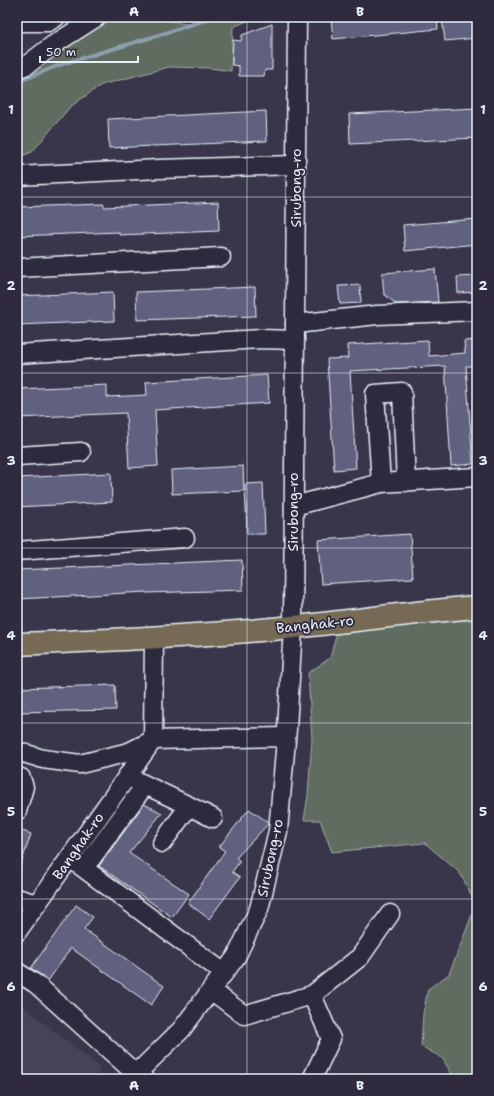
<svg xmlns="http://www.w3.org/2000/svg" width="494" height="1096" font-family="'Shantell Sans',sans-serif">
	<style>
		.built { fill: #45425a }
		.green { fill: #606c61; stroke: #a4aeac }
		.lines { fill: none; stroke-linecap: round; stroke-linejoin: round }
		.stream { stroke: #8d9eae; stroke-width: 4 }
		.building { fill: #61617f; stroke: #e8f1f8 }
		.minor-casing { stroke: #e8f1f8; stroke-width: 21 }
		.major-casing { stroke: #e8f1f8; stroke-width: 25 }
		.minor { stroke: #2f2a3d; stroke-width: 18 }
		.major { stroke: #766a54; stroke-width: 22 }
		.grid { fill: none; stroke: #e8f1f8; stroke-width: 1; stroke-opacity: 0.55 }
		.labels { text-anchor: middle; stroke-width: 3.5; stroke-linejoin: round; paint-order: stroke }
		.street-label { font-size: 14px; fill: #e8f1f8; stroke: #2f2a3d }
		.neatline { fill: none; stroke: #e8f1f8; stroke-width: 1.5 }
		.grid-label { font-size: 13px; text-anchor: middle; font-weight: bold; fill: #e8f1f8 }
	</style>
	<rect width="100%" height="100%" fill="#39354a"/>
	<filter id="ink" filterUnits="userSpaceOnUse"><feTurbulence type="fractalNoise" baseFrequency=".025" numOctaves="2"/><feDisplacementMap in="SourceGraphic" scale="8" xChannelSelector="R" yChannelSelector="G"/><feConvolveMatrix kernelMatrix="1 2 1 2 8 2 1 2 1" color-interpolation-filters="sRGB"/></filter>
	<g filter="url(#ink)">
		<!-- built -->
		<path class="built" d="M17,1002L100,1067L98,1073L91,1079H17Z"/>
		<!-- green -->
		<g class="green">
			<path d="M107,17H165V20L186,24L199,17H257L233,27L231,71L210,68L169,67L101,85L70,107L32,152L17,158V75Z"/>
			<path d="M477,617V1079H455L442,1058L421,1046L423,1014L428,989L449,974L459,949L476,904L460,873L425,843L332,852L320,820H304L308,795L312,739L308,673L330,658L337,632Z"/>
		</g>
		<g class="lines">
			<!-- stream -->
			<path class="stream" d="M20,81L62,64L156,36L214,17"/>
		</g>
		<!-- building -->
		<g class="building">
			<path d="M331,17H437L438,29L333,39Z"/>
			<path d="M466,17H477V38L445,41L442,19Z"/>
			<path d="M272,24V70H265L264,76H239V66L232,65L233,40L241,41L242,35Z"/>
			<path d="M477,108V138L350,144L349,114Z"/>
			<path d="M266,111L267,141L109,148L108,119Z"/>
			<path d="M218,202L219,231L119,235V232L17,236V207L104,204V207Z"/>
			<path d="M477,219V244L405,251L403,225Z"/>
			<path d="M435,269L438,302L396,304L384,294L382,273Z"/>
			<path d="M477,276V292L458,293L457,277Z"/>
			<path d="M360,285L361,303L340,304L338,286Z"/>
			<path d="M255,287L256,316L137,320L136,292Z"/>
			<path d="M113,292L114,321L17,325V296Z"/>
			<path d="M428,340L429,356L465,353L464,341L477,340V366H466L473,464L451,466L445,366L350,371L356,468L334,470L327,359L348,358L347,345Z"/>
			<path d="M267,375L269,403L155,410L158,466L129,468L126,413L17,418V389L107,385V397L147,395L146,382Z"/>
			<path d="M243,466L244,491L172,494L171,470Z"/>
			<path d="M111,473L112,502L17,507V478Z"/>
			<path d="M263,483L265,534H247L245,484Z"/>
			<path d="M410,534L413,578L321,584L318,540Z"/>
			<path d="M242,560L243,590L146,593V592L18,599L17,570Z"/>
			<path d="M115,685L116,710L17,712V688Z"/>
			<path d="M144,804L162,813L129,853L189,894L172,917L99,866Z"/>
			<path d="M249,809L268,822V824L236,858L240,861L232,872L240,877L209,919L188,903L225,851L219,847Z"/>
			<path d="M17,829L31,834L19,870H17Z"/>
			<path d="M76,905L93,917L84,929L164,986L151,1005L71,948L48,981L31,968Z"/>
		</g>
		<g class="lines">
			<!-- minor casing -->
			<g class="minor-casing">
				<g id="minor">
					<path d="M17,22H48L56,17"/>
					<path d="M17,69L27,65L53,45L97,17"/>
					<path d="M17,176L159,169L296,165"/>
					<path d="M17,268L221,257"/>
					<path d="M295,324L377,315L477,311"/>
					<path d="M17,354L260,339L295,340"/>
					<path d="M17,456L81,452"/>
					<path d="M381,483L375,394L402,392L406,482"/>
					<path d="M294,506L381,483L477,477"/>
					<path d="M17,551L185,538"/>
					<path d="M17,751L43,759L80,764L129,752L153,740L286,737"/>
					<path d="M127,776L189,806L162,843"/>
					<path d="M17,777L21,778L24,787L17,811"/>
					<path d="M189,806L213,818"/>
					<path d="M70,858L224,973"/>
					<path d="M91,859L145,785"/>
					<path d="M17,898L37,904"/>
					<path d="M17,932L153,740L154,638"/>
					<path d="M17,972L36,984L136,1074L144,1079"/>
					<path d="M211,990L244,1015L312,995L360,957L390,914"/>
					<path d="M131,1079L181,1030L236,957L259,909L278,831L287,729L293,627L297,17"/>
					<path d="M312,1079L331,1039L312,995"/>
				</g>
			</g>
			<!-- major casing -->
			<g class="major-casing">
				<path id="major" d="M17,644C109,640 201,636 293,627C354,621 415,612 477,607"/>
			</g>
			<!-- minor -->
			<use href="#minor" class="minor"/>
			<!-- major -->
			<use href="#major" class="major"/>
		</g>
	</g>
	<!-- grid -->
	<path class="grid" d="M247,17V1079M17,197H477M17,373H477M17,548H477M17,723H477M17,899H477"/>
	<g class="labels">
		<!-- street labels -->
		<g class="street-label">
			<text transform="translate(296 188) rotate(-90)" y="5">Sirubong-ro</text>
			<text transform="translate(293 512) rotate(-90)" y="5">Sirubong-ro</text>
			<text transform="translate(315 624) rotate(-6)" y="5">Banghak-ro</text>
			<text transform="translate(78 846) rotate(-55)" y="5">Banghak-ro</text>
			<text transform="translate(270 858) rotate(-78)" y="5">Sirubong-ro</text>
		</g>
	</g>
	<!-- margin -->
	<rect width="494" height="1096" fill="none" stroke="#2f2a3d" stroke-width="44"/>
	<!-- scale -->
	<path d="M40 56v6h98v-6" fill="none" stroke="#e8f1f8" stroke-width="2"/>
	<text x="46" y="56" font-size="12" fill="#e8f1f8" stroke="#2f2a3d" stroke-width="3" paint-order="stroke">50 m</text>
	<rect x="22" y="22" width="450" height="1052" class="neatline"/>
	<g class="grid-label">
		<text x="134" y="16">A</text>
		<text x="360" y="16">B</text>
		<text x="11" y="114">1</text>
		<text x="483" y="114">1</text>
		<text x="11" y="290">2</text>
		<text x="483" y="290">2</text>
		<text x="11" y="465">3</text>
		<text x="483" y="465">3</text>
		<text x="11" y="640">4</text>
		<text x="483" y="640">4</text>
		<text x="11" y="816">5</text>
		<text x="483" y="816">5</text>
		<text x="11" y="991">6</text>
		<text x="483" y="991">6</text>
		<text x="134" y="1090">A</text>
		<text x="360" y="1090">B</text>
	</g>
</svg>
